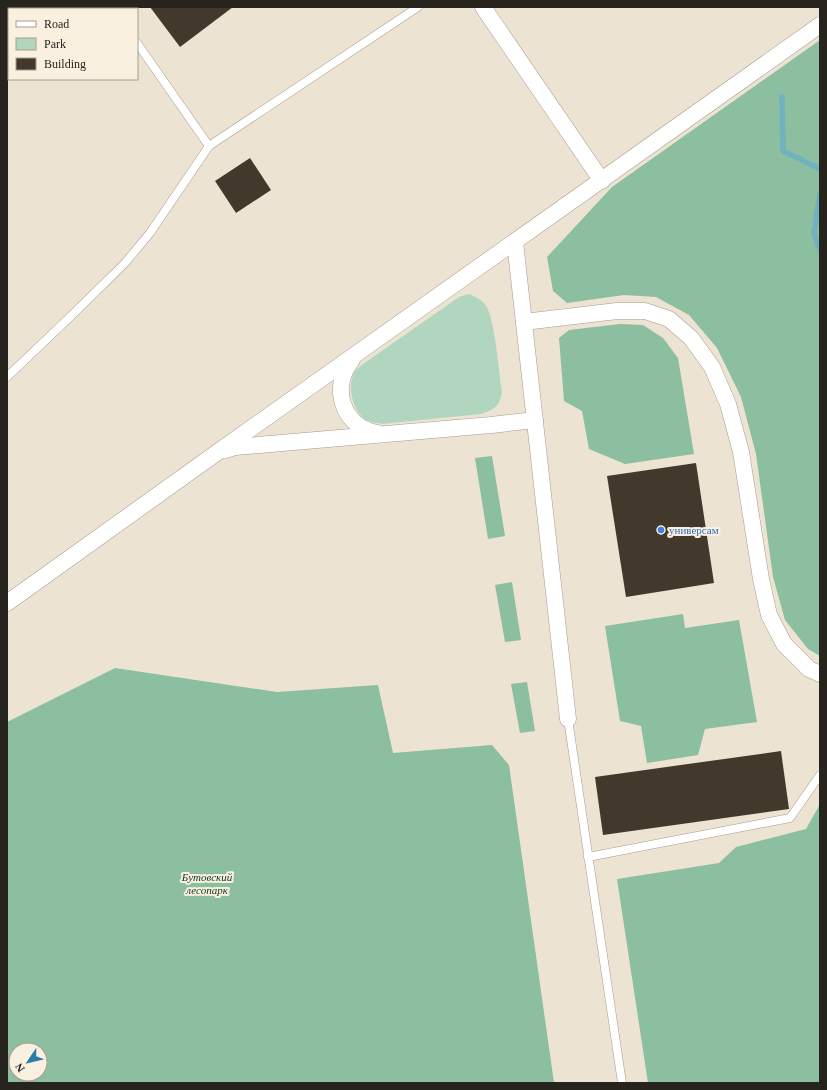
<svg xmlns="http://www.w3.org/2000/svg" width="827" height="1090" font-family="'Times New Roman',serif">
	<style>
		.green { fill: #b1d6bf }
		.forest { fill: #8bbfa0; fill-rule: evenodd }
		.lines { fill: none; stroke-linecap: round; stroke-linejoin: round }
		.stream { stroke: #70b3be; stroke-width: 5.5 }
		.building { fill: #43382c }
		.lane-casing { stroke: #a69c8d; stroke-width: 9 }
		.street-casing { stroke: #a69c8d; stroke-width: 17 }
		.lane { stroke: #fff; stroke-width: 8 }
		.street { stroke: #fff; stroke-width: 16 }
		.shop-dot { fill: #3f7fe0; stroke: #faf0df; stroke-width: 1.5 }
		.labels { text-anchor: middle; stroke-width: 4; stroke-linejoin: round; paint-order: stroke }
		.shop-label { font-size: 11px; fill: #366cbe; stroke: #faf0df; text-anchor: start }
		.park-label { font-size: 11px; font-style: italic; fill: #08341f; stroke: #faf0df }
	</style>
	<rect width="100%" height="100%" fill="#ede3d2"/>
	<!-- green -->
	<path class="green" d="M469,294C476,297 481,299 486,306C495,318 499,375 502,392C499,407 495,409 481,414L382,424C377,423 370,422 366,420C353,411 347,388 354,373C356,369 362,365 366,362L459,297Z"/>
	<!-- forest -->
	<g class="forest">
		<path d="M820,40V656L808,649L785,620L773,577L756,454L741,397L717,348L689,315L656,297L624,295L567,303L553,291L547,257L612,187Z"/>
		<path d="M620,324L643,325L663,338L678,358L694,454L625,464L589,449L582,411L564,401L559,338L569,330Z"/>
		<path d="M492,456L505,536L488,539L475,458Z"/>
		<path d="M512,582L521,640L505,642L495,585Z"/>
		<path d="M683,614L685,628L739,620L757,722L705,729L698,755L647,763L641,726L620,721L605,626Z"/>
		<path d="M115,668L277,692L378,685L393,753L492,745L509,765L554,1083H7V722ZM16,1050H40V1074H16Z"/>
		<path d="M527,682L535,731L520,733L511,684Z"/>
		<path d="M820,804V1083H648L617,879L719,863L736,847L806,829Z"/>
	</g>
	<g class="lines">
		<!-- stream -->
		<g class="stream">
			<path d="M782,97L783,151L820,169"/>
			<path d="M820,194L814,233L820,250"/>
		</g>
	</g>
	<!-- building -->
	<g class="building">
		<path d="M150,7H233L180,47Z"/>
		<path d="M250,158L271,190L236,213L215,181Z"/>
		<path d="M696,463L714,583L626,597L607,476Z"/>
		<path d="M781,751L789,809L603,835L595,777Z"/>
	</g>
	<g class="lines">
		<!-- lane casing -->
		<g class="lane-casing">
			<g id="lane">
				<path d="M130,9L131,7"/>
				<path d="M137,43L209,146"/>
				<path d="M7,377L72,315L125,263L150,233L209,146L418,7"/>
				<path d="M568,719L622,1083"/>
				<path d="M588,857L790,818L820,775"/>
			</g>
		</g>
		<!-- street casing -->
		<g class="street-casing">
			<g id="street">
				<path d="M483,7L602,181"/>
				<path d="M515,242L568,719"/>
				<path d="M524,322L617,311H645L669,319L691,338L712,367L728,404L741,452L761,579L769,615L784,644L809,669L820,674"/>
				<path d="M352,360C330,386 342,427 377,433"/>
				<path d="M226,450L235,447L491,425L535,420"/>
				<path d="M7,603L215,454L820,25"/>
			</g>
		</g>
		<!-- lane -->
		<use href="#lane" class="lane"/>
		<!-- street -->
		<use href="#street" class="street"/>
	</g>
	<!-- markers -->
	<circle class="shop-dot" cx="661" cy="530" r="4"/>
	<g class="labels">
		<!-- shop labels -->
		<g class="shop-label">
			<text x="669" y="534">универсам</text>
		</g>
		<!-- park labels -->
		<g class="park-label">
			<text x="207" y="881">Бутовский<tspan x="207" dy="13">лесопарк</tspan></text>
		</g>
	</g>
	<!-- border -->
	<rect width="827" height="1090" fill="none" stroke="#27231d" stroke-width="16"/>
	<!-- legend -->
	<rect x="8" y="8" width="130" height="72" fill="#faf0df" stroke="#a69e91"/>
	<rect x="16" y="21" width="20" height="6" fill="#ffffff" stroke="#a69e91"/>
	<text x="44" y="28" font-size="12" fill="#27231d">Road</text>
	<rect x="16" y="38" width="20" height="12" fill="#b1d6bf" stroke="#a69e91"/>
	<text x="44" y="48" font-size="12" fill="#27231d">Park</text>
	<rect x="16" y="58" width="20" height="12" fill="#43382c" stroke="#a69e91"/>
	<text x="44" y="68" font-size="12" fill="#27231d">Building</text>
	<!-- north arrow -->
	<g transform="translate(28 1062) rotate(235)"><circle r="19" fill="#faf0df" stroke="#a69e91"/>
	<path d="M0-3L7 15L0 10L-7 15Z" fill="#287cac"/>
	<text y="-6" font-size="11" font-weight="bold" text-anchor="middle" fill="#27231d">N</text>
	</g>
</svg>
